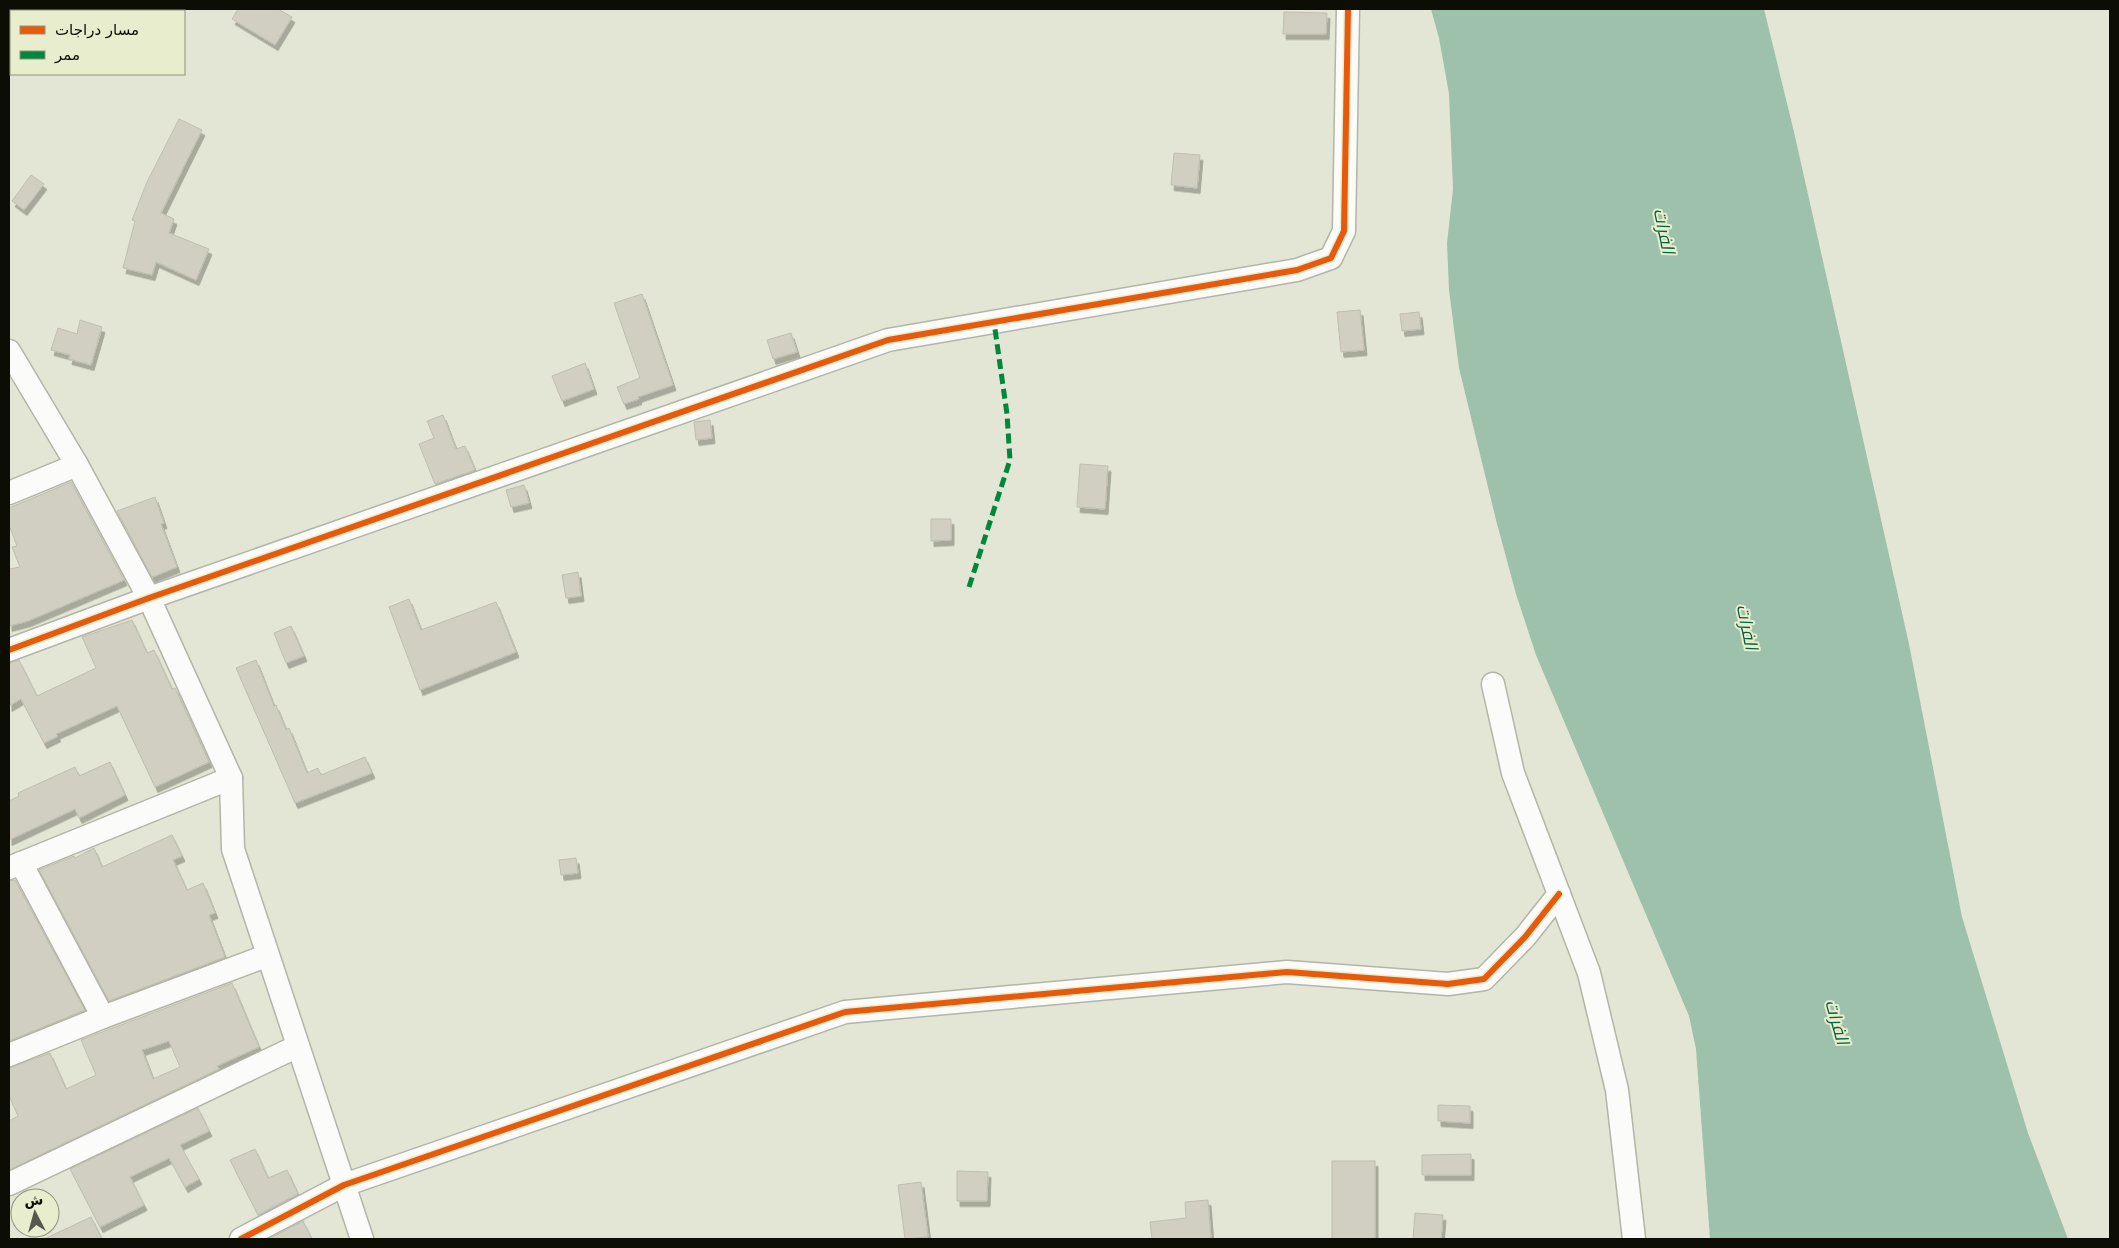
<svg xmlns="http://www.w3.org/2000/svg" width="2119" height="1248" font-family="'DejaVu Sans',Cairo,sans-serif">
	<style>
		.water { fill: #9ec1ab }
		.building { fill: #d0cfc1; stroke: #bfbeb1; fill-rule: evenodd; filter: url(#shadow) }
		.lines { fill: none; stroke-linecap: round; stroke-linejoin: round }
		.minor-casing { stroke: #b3b5a7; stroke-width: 25 }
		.minor { stroke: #fbfbf9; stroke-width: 22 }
		.quiet { stroke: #00873e; stroke-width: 5; stroke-dasharray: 10 5; stroke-linecap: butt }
		.cycleway-casing { stroke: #e8edcd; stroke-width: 9 }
		.cycleway { stroke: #e8590c; stroke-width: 6 }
		.labels { text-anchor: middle; stroke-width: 4; stroke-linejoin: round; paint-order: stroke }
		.water-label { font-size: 18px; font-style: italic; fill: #036041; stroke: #e8edcd }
	</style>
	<defs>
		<filter id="shadow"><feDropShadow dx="3" dy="5.5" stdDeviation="0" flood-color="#0004"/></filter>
	</defs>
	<rect width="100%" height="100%" fill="#e3e6d4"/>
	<!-- water -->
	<path class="water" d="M1431,9H1764L1794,132L1909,644L1962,917L2028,1133L2068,1239H1710L1696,1049L1689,1016L1536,655L1516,594L1496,520L1459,368L1449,290L1447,243L1453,189L1449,94L1439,38Z"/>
	<!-- building -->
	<g class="building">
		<path d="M238,9H278L292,17L275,45L232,19Z"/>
		<path d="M1284,12L1327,13L1326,34H1283Z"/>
		<path d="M179,119L202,130L161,213L174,219L169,233L209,249L196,280L156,262L152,275L123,268L135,221L132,220L147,182Z"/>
		<path d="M1174,153L1200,155L1197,188L1171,185Z"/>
		<path d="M31,175L44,184L24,210L12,201Z"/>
		<path d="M642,294L673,385L638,397L639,399L624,404L617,387L640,378L614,303Z"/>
		<path d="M1360,310L1364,350L1341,352L1337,312Z"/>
		<path d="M1419,312L1421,329L1402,331L1400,314Z"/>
		<path d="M80,320L102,327L91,365L69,359L70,355L51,350L58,328L77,334Z"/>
		<path d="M791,333L797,352L773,359L767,340Z"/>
		<path d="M585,363L594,389L562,401L552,376Z"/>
		<path d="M443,415L456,449L465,446L475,470L435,484L419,444L434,438L427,421Z"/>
		<path d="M710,420L712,438L696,440L694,422Z"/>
		<path d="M1080,464L1108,466L1105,509L1077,507Z"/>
		<path d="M71,482L124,580L28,621L9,626V569L20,567L12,547L17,546L9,525V508Z"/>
		<path d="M524,485L529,503L511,507L506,490Z"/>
		<path d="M155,497L164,523L161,524L177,567L152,577L117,511Z"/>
		<path d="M931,519H951V540L931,541Z"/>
		<path d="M578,572L581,596L566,598L562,575Z"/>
		<path d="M409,599L421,630L496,602L516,652L420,690L389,607Z"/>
		<path d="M132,620L147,653L154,650L172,689L175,688L209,762L155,787L117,706L56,734L58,736L44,743L21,699L9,706V663L19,660L37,696L96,668L82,637Z"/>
		<path d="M291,626L304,656L286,663L274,633Z"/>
		<path d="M256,660L274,706L276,705L286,730L289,728L307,773L318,768L321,775L365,757L372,773L295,803L236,668Z"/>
		<path d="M110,762L125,795L79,818L75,809L9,840V801L19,796L18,793L75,767L79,776Z"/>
		<path d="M172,835L182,856L173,860L187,890L203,883L215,913L209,915L225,957L109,1001L39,870L74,856L75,858L94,848L102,867Z"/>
		<path d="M576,858L578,873L561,875L559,860Z"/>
		<path d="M15,880L85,1010L9,1041V881Z"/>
		<path d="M232,983L259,1047L217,1066L219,1069L9,1170V1121L18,1116L9,1096V1068L50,1053L66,1089L96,1075L81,1040ZM169,1041L180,1067L153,1079L142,1050Z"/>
		<path d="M1438,1105L1470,1106V1123L1438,1121Z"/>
		<path d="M198,1108L209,1131L180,1145L199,1179L185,1187L169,1158L130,1177L144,1205L100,1227L70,1169Z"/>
		<path d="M255,1149L268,1178L287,1170L298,1194L258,1215L230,1160Z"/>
		<path d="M1471,1154V1175H1422V1155Z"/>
		<rect x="1332" y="1161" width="43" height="78"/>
		<path d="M957,1171L988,1172L987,1201H957Z"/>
		<path d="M921,1182L928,1237L905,1239L898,1185Z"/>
		<path d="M1208,1200L1211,1239H1152L1150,1222L1186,1218L1185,1202Z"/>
		<path d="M1415,1213L1443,1215L1441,1239H1413Z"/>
		<path d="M91,1217L102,1239H44Z"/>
		<path d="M303,1221L312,1239H269Z"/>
	</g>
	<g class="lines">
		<!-- minor casing -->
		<g class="minor-casing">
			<g id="minor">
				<path d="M9,351L77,465L149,598L231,778L233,849L362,1239"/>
				<path d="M9,493L77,465"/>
				<path d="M9,650L149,598L888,340L1297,270L1331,258L1344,231L1348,9"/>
				<path d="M1493,684L1513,773L1589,973L1617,1090L1634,1239"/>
				<path d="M21,863L103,1017"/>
				<path d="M9,868L231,778"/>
				<path d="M9,1055L103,1017L266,956"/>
				<path d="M9,1184L298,1046"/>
				<path d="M241,1239L344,1185L845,1012L1287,972L1448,984L1484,979L1525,937L1559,894"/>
			</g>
		</g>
		<!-- minor -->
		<use href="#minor" class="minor"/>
		<!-- quiet -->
		<path class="quiet" d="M969,587L1010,460L1007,414L994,322"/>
		<!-- cycleway casing -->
		<g class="cycleway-casing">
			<g id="cycleway">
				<path d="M9,650L149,598L888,340L1297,270L1331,258L1344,231L1348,9"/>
				<path d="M241,1239L344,1185L845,1012L1287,972L1448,984L1484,979L1525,937L1559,894"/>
			</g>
		</g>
		<!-- cycleway -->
		<use href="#cycleway" class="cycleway"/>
	</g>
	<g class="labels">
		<!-- water labels -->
		<g class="water-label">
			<text transform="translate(1664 231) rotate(78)" y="6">الفرات</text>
			<text transform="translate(1747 627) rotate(78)" y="6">الفرات</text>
			<text transform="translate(1837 1022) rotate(74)" y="6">الفرات</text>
		</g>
	</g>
	<!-- border -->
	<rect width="2119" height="1248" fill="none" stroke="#0c0d04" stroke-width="20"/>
	<!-- legend -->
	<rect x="10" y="10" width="175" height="65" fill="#e8edcd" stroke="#90937d"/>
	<rect x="20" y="26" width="25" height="8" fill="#e8590c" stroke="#90937d"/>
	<text x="55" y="35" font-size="15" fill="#0c0d04">مسار دراجات</text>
	<rect x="20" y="51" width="25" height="8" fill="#00873e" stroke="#90937d"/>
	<text x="55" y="60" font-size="15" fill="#0c0d04">ممر</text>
	<!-- north arrow -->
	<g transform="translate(35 1213) rotate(354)"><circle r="24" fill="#e8edcd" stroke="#90937d"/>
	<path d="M0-4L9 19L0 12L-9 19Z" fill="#57594d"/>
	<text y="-8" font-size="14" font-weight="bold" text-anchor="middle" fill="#0c0d04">ش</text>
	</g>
</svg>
